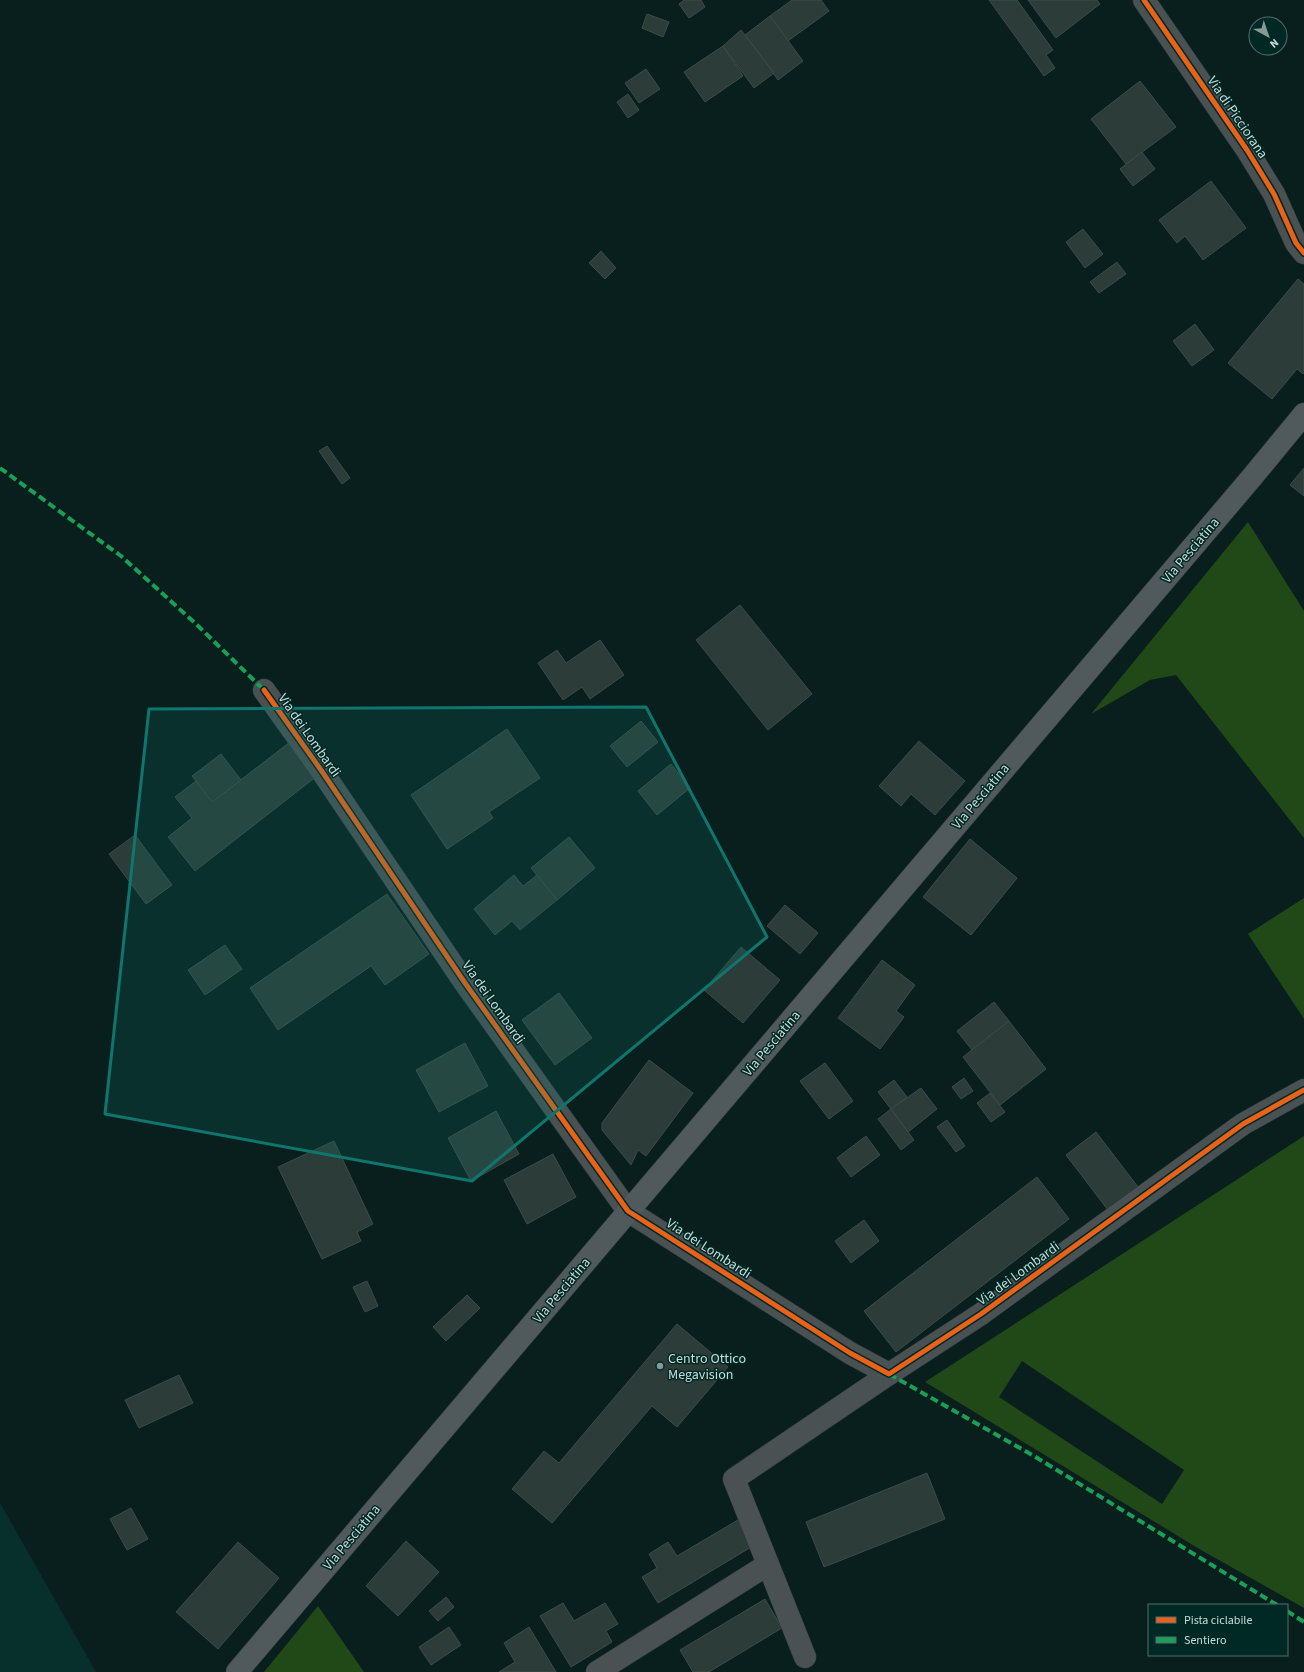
<svg xmlns="http://www.w3.org/2000/svg" width="1304" height="1672" font-family="'Source Sans 3',sans-serif">
	<style>
		.built { fill: #072f2c }
		.green { fill: #214917; fill-rule: evenodd }
		.building { fill: #2c3d39; stroke: #3c4c48 }
		.lines { fill: none; stroke-linecap: round; stroke-linejoin: round }
		.minor-casing { stroke: #293c39; stroke-width: 23 }
		.major-casing { stroke: #293c39; stroke-width: 23 }
		.minor { stroke: #495153; stroke-width: 22 }
		.major { stroke: #505a5d; stroke-width: 22 }
		.quiet { stroke: #1a9f57; stroke-width: 4; stroke-dasharray: 8 4; stroke-linecap: butt }
		.cycleway-casing { stroke: #002825; stroke-width: 8 }
		.cycleway { stroke: #ea6118; stroke-width: 5 }
		.marked { fill: #0f766e; fill-opacity: 0.2; stroke: #0f766e; stroke-width: 3; stroke-linejoin: round }
		.poi-dot { fill: #849a97; stroke: #002825; stroke-width: 1.5 }
		.labels { text-anchor: middle; stroke-width: 3; stroke-linejoin: round; paint-order: stroke }
		.street-label { font-size: 14px; fill: #c7dcd9; stroke: #002825 }
		.poi-label { font-size: 14px; fill: #c7dcd9; stroke: #002825; text-anchor: start }
	</style>
	<rect width="100%" height="100%" fill="#091f1d"/>
	<!-- built -->
	<path class="built" d="M0,1503L96,1672H0Z"/>
	<!-- green -->
	<g class="green">
		<path d="M1248,522L1304,611V838L1176,675L1150,680L1091,714Z"/>
		<path d="M1304,898V1019L1248,934Z"/>
		<path d="M1304,1136V1608L1201,1550L925,1382ZM1022,1361L1184,1470L1162,1504L999,1397Z"/>
		<path d="M318,1606L364,1672H264Z"/>
	</g>
	<!-- building -->
	<g class="building">
		<path d="M684,0H701L705,7L689,18L679,4Z"/>
		<path d="M792,0H821L829,11L788,41L770,16Z"/>
		<path d="M989,0H1017L1053,50L1046,55L1055,68L1044,76Z"/>
		<path d="M1028,0H1097L1100,4L1056,38Z"/>
		<path d="M647,14L669,22L663,37L642,28Z"/>
		<path d="M770,16L803,61L778,80L745,35Z"/>
		<path d="M741,30L774,73L754,88L723,46Z"/>
		<path d="M723,46L743,76L705,102L684,72Z"/>
		<path d="M646,69L660,89L639,103L625,83Z"/>
		<path d="M1140,81L1176,127L1126,164L1091,119Z"/>
		<path d="M628,94L639,110L628,118L617,102Z"/>
		<path d="M1142,152L1155,169L1133,186L1120,169Z"/>
		<path d="M1211,181L1246,228L1203,260L1185,236L1177,243L1159,220Z"/>
		<path d="M1083,229L1103,254L1085,268L1066,242Z"/>
		<path d="M601,251L616,268L605,279L589,263Z"/>
		<path d="M1117,262L1126,274L1099,293L1090,282Z"/>
		<path d="M1298,279L1304,284V372L1303,374L1297,369L1272,399L1228,363Z"/>
		<path d="M1195,324L1214,350L1192,366L1173,341Z"/>
		<path d="M327,446L350,478L342,484L319,451Z"/>
		<path d="M1304,468V496L1290,485Z"/>
		<path d="M740,605L812,694L768,730L696,640Z"/>
		<path d="M600,640L624,675L590,699L582,687L563,700L538,663L557,650L566,663Z"/>
		<path d="M641,721L658,742L627,767L610,746Z"/>
		<path d="M507,729L540,778L489,812L493,818L447,849L411,795Z"/>
		<path d="M919,741L965,781L935,815L911,794L901,806L879,786Z"/>
		<path d="M290,742L317,776L195,871L168,837L192,818L175,797L196,781L212,802Z"/>
		<path d="M221,754L241,780L212,802L192,776Z"/>
		<path d="M671,764L690,788L657,815L638,791Z"/>
		<path d="M135,835L172,885L146,904L109,854Z"/>
		<path d="M569,837L595,868L557,900L531,868Z"/>
		<path d="M970,839L1017,878L971,935L923,897Z"/>
		<path d="M514,875L523,886L537,875L557,900L520,930L512,921L495,935L474,909Z"/>
		<path d="M387,894L429,954L385,985L371,966L278,1030L250,988Z"/>
		<path d="M785,905L818,933L800,954L767,926Z"/>
		<path d="M225,945L242,969L205,995L188,970Z"/>
		<path d="M741,947L780,980L743,1023L704,990Z"/>
		<path d="M882,960L915,985L896,1011L904,1017L880,1049L838,1018Z"/>
		<path d="M559,993L592,1038L555,1065L522,1020Z"/>
		<path d="M994,1002L1009,1021L972,1050L957,1031Z"/>
		<path d="M1009,1021L1046,1069L1000,1105L963,1057Z"/>
		<path d="M465,1043L488,1086L439,1112L416,1070Z"/>
		<path d="M649,1060L693,1093L646,1156L638,1150L631,1165L602,1130V1123Z"/>
		<path d="M825,1063L853,1101L829,1119L800,1081Z"/>
		<path d="M964,1078L973,1091L961,1099L952,1087Z"/>
		<path d="M894,1080L907,1097L891,1109L878,1092Z"/>
		<path d="M921,1088L937,1109L908,1132L891,1109Z"/>
		<path d="M990,1093L1005,1112L991,1122L977,1103Z"/>
		<path d="M891,1109L914,1140L901,1150L878,1119Z"/>
		<path d="M496,1111L519,1154L471,1181L448,1138Z"/>
		<path d="M947,1120L965,1146L956,1152L937,1127Z"/>
		<path d="M1096,1132L1138,1187L1108,1210L1066,1155Z"/>
		<path d="M866,1136L880,1155L851,1177L837,1158Z"/>
		<path d="M334,1141L373,1224L357,1232L361,1241L322,1259L278,1167Z"/>
		<path d="M553,1154L576,1197L527,1224L504,1180Z"/>
		<path d="M1037,1177L1069,1219L896,1352L864,1311Z"/>
		<path d="M864,1220L879,1241L851,1263L835,1241Z"/>
		<path d="M367,1281L378,1306L365,1312L353,1287Z"/>
		<path d="M467,1295L480,1308L446,1341L433,1327Z"/>
		<path d="M677,1324L728,1367L677,1427L652,1406L552,1523L512,1489L544,1451L559,1463Z"/>
		<path d="M179,1375L193,1403L139,1428L125,1400Z"/>
		<path d="M927,1473L945,1519L824,1567L806,1522Z"/>
		<path d="M131,1508L148,1539L127,1550L110,1519Z"/>
		<path d="M738,1520L753,1546L658,1603L642,1577L657,1568L649,1554L668,1542L677,1556Z"/>
		<path d="M406,1541L439,1572L398,1616L366,1586Z"/>
		<path d="M238,1542L279,1578L218,1649L176,1612Z"/>
		<path d="M446,1597L454,1607L438,1621L429,1611Z"/>
		<path d="M765,1599L782,1628L709,1672H693L680,1650Z"/>
		<path d="M563,1603L574,1621L605,1603L618,1624L606,1631L612,1642L571,1667L540,1616Z"/>
		<path d="M449,1627L461,1645L431,1665L419,1647Z"/>
		<path d="M529,1627L556,1672H499L515,1662L504,1643Z"/>
	</g>
	<g class="lines">
		<!-- minor casing -->
		<g class="minor-casing">
			<g id="minor">
				<path d="M1144,0L1247,150L1274,194L1296,243L1304,253"/>
				<path d="M264,690L321,770L465,983L628,1211L850,1353L889,1374"/>
				<path d="M805,1657L734,1479L889,1374L981,1314L1243,1124L1304,1090"/>
				<path d="M597,1672L767,1565"/>
			</g>
		</g>
		<!-- major casing -->
		<g class="major-casing">
			<path id="major" d="M237,1672L1253,476L1304,414"/>
		</g>
		<!-- minor -->
		<use href="#minor" class="minor"/>
		<!-- major -->
		<use href="#major" class="major"/>
		<!-- quiet -->
		<g class="quiet">
			<path d="M0,468L121,556L195,623L264,690"/>
			<path d="M889,1374L1034,1456L1277,1605"/>
			<path d="M1287,1611L1304,1622"/>
		</g>
		<!-- cycleway casing -->
		<g class="cycleway-casing">
			<g id="cycleway">
				<path d="M1144,0L1247,150L1274,194L1296,243L1304,253"/>
				<path d="M264,690L321,770L465,983L628,1211L850,1353L889,1374L981,1314L1243,1124L1304,1090"/>
			</g>
		</g>
		<!-- cycleway -->
		<use href="#cycleway" class="cycleway"/>
	</g>
	<!-- marked area -->
	<path class="marked" d="M646,707L767,937L472,1181L105,1114L149,709Z"/>
	<!-- markers -->
	<circle class="poi-dot" cx="660" cy="1366" r="4"/>
	<g class="labels">
		<!-- street labels -->
		<g class="street-label">
			<text transform="translate(1238 117) rotate(56)" y="5">Via di Picciorana</text>
			<text transform="translate(1190 550) rotate(-50)" y="5">Via Pesciatina</text>
			<text transform="translate(310 735) rotate(55)" y="5">Via dei Lombardi</text>
			<text transform="translate(980 796) rotate(-50)" y="5">Via Pesciatina</text>
			<text transform="translate(494 1002) rotate(55)" y="5">Via dei Lombardi</text>
			<text transform="translate(771 1043) rotate(-50)" y="5">Via Pesciatina</text>
			<text transform="translate(709 1248) rotate(33)" y="5">Via dei Lombardi</text>
			<text transform="translate(1018 1273) rotate(-36)" y="5">Via dei Lombardi</text>
			<text transform="translate(561 1290) rotate(-50)" y="5">Via Pesciatina</text>
			<text transform="translate(351 1537) rotate(-50)" y="5">Via Pesciatina</text>
		</g>
		<!-- poi labels -->
		<g class="poi-label">
			<text x="668" y="1363">Centro Ottico<tspan x="668" dy="16">Megavision</tspan></text>
		</g>
	</g>
	<!-- legend -->
	<rect x="1148" y="1604" width="140" height="52" fill="#002825" stroke="#50706d"/>
	<rect x="1156" y="1617" width="20" height="6" fill="#ea6118" stroke="#50706d"/>
	<text x="1184" y="1624" font-size="12" fill="#c7dcd9">Pista ciclabile</text>
	<rect x="1156" y="1637" width="20" height="6" fill="#1a9f57" stroke="#50706d"/>
	<text x="1184" y="1644" font-size="12" fill="#c7dcd9">Sentiero</text>
	<!-- north arrow -->
	<g transform="translate(1268 36) rotate(140)"><circle r="19" fill="#002825" stroke="#50706d"/>
	<path d="M0-3L7 15L0 10L-7 15Z" fill="#849a97"/>
	<text y="-6" font-size="11" font-weight="bold" text-anchor="middle" fill="#c7dcd9">N</text>
	</g>
</svg>
